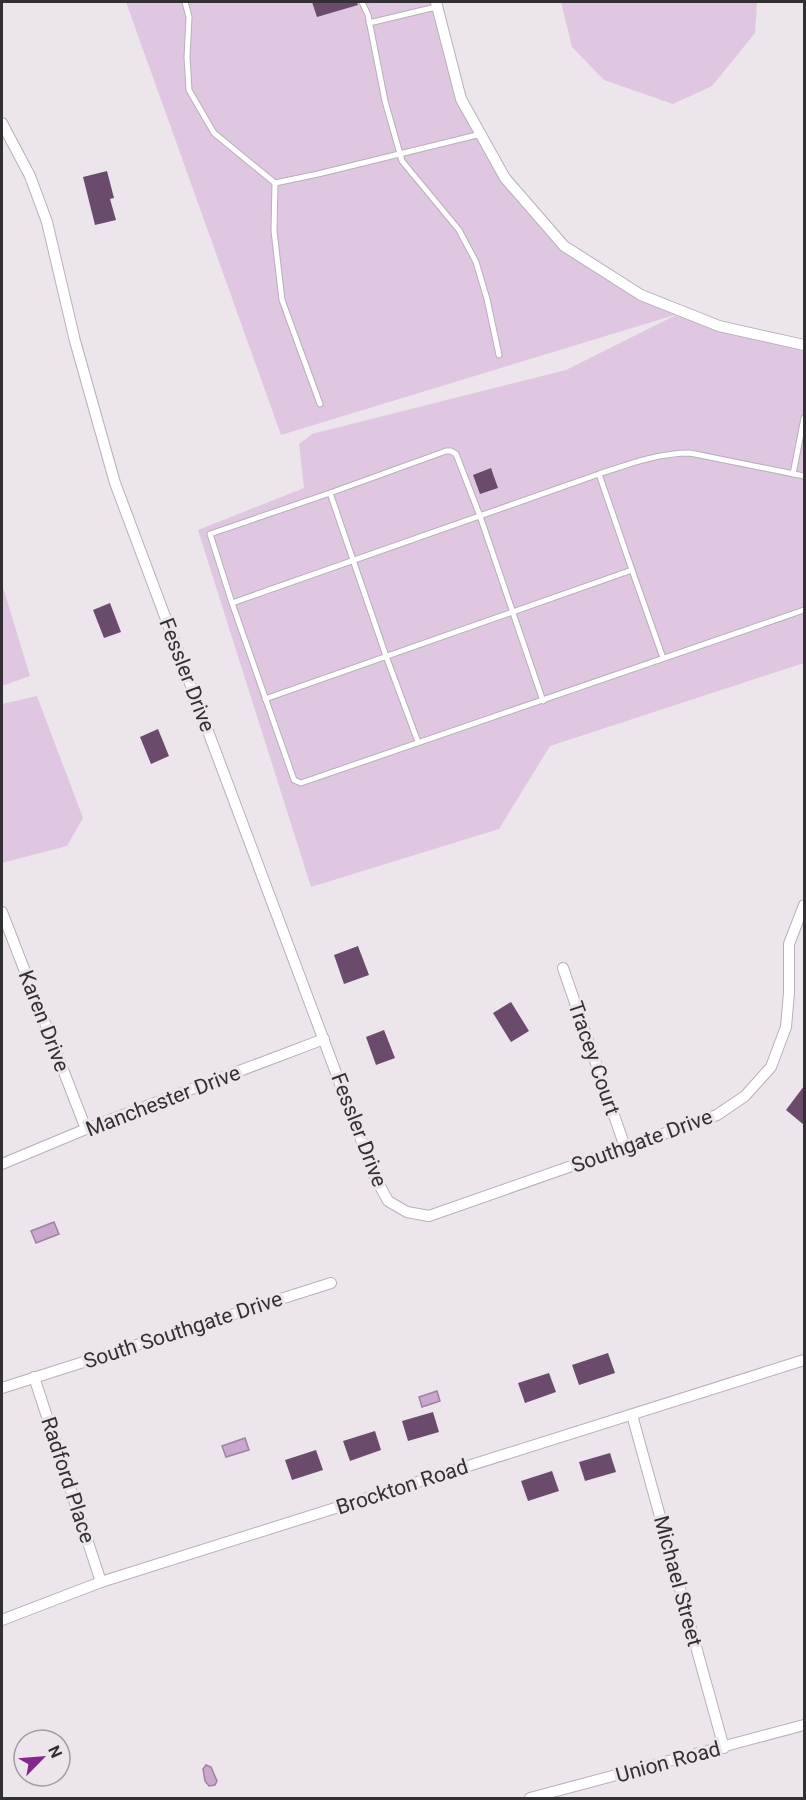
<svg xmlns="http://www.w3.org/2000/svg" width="806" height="1800" font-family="Roboto,sans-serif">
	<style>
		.green { fill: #e0c7e1 }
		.water { fill: #caa7cc; stroke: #9d839e; stroke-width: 1.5 }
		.building { fill: #6a4b6c }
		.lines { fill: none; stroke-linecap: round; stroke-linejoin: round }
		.service-casing { stroke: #b7b0b7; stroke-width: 7 }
		.minor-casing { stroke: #b7b0b7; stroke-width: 12 }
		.service { stroke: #fff; stroke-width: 5 }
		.minor { stroke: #fff; stroke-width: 10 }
		.labels { text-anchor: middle; stroke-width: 6; stroke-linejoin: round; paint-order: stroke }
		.street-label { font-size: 21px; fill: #333033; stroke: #ece5ec }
	</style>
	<rect width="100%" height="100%" fill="#ece5ec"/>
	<!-- green -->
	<g class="green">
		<path d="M126,2H436L461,99L505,178L564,246L641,295L719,326L804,345V663L550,746L499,829L311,887L198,530L304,488L299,444L312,434L566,370L678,314L281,435Z"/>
		<path d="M561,2H757L755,33L712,86L673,104L604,80L572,47Z"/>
		<path d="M2,584L30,676L2,686Z"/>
		<path d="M37,696L83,818L67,846L2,863V704Z"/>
	</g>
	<!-- water -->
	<g class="water">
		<path d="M54,1222L59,1234L36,1243L31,1231Z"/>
		<path d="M437,1391L440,1401L422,1407L419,1397Z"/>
		<path d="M245,1438L249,1450L226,1457L222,1446Z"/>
		<path d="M206,1765L211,1767L217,1781L215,1785L209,1786L205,1781L203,1769Z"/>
	</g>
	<!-- building -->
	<g class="building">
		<path d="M312,2H357L358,5L317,17Z"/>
		<path d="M107,171L114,198L110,199L116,220L95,225L83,177Z"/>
		<path d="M491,468L498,488L480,494L473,475Z"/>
		<path d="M110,603L121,632L104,638L93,610Z"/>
		<path d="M158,729L169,756L151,764L140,737Z"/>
		<path d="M358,946L369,975L344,984L334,955Z"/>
		<path d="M511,1002L529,1031L511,1042L493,1013Z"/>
		<path d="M384,1030L395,1058L376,1065L366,1037Z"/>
		<path d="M804,1086V1125L786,1110Z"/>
		<path d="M608,1353L615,1373L579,1385L572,1365Z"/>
		<path d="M549,1373L556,1392L525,1403L518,1383Z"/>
		<path d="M433,1412L439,1432L408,1441L402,1421Z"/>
		<path d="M375,1431L381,1450L350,1461L343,1441Z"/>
		<path d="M316,1450L323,1470L292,1480L285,1460Z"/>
		<path d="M610,1453L616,1472L585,1481L579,1462Z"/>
		<path d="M552,1471L559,1491L528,1501L521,1481Z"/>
	</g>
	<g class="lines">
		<!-- service casing -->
		<g class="service-casing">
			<g id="service">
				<path d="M185,2L189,17L187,57L189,90L214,133L275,183L318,174L481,134"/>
				<path d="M362,2L368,15L385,101L402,161L459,230L476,262L487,299L499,355"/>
				<path d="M369,23L436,7"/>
				<path d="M275,183L274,231L282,300L320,404"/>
				<path d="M793,474L804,418"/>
				<path d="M804,476L690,453C658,453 629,464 599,474L232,603L294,780L301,783L804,610"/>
				<path d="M330,493L446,451H451L456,454L480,516L543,701"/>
				<path d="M632,570L663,658"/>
				<path d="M232,603L210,534L330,493L386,656L418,742"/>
				<path d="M265,699L632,570L599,474"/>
			</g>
		</g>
		<!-- minor casing -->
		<g class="minor-casing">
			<g id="minor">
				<path d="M436,2L461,99L505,178L564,246L641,295L719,326L804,345"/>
				<path d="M2,123L30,176L47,222L75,341L115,483L375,1177L388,1201L407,1212L429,1216L717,1115L745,1096L771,1067L786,1027L789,993V944L804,905"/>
				<path d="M2,912L86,1129"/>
				<path d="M563,968L625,1147"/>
				<path d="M2,1164L86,1129L324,1039"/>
				<path d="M34,1377L101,1582"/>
				<path d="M2,1388L331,1283"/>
				<path d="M632,1415L724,1748"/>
				<path d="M2,1620L101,1582L804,1360"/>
				<path d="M530,1798L804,1725"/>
			</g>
		</g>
		<!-- service -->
		<use href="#service" class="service"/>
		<!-- minor -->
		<use href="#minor" class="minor"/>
	</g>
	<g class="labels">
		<!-- street labels -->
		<g class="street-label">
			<text transform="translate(187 675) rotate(69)" y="7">Fessler Drive</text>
			<text transform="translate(44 1021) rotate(69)" y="7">Karen Drive</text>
			<text transform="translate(594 1058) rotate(71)" y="7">Tracey Court</text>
			<text transform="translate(163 1101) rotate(-21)" y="7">Manchester Drive</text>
			<text transform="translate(359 1130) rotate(69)" y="7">Fessler Drive</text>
			<text transform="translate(642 1141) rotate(-20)" y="7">Southgate Drive</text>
			<text transform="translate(183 1330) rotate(-18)" y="7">South Southgate Drive</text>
			<text transform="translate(68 1480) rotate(72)" y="7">Radford Place</text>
			<text transform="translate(402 1487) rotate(-18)" y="7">Brockton Road</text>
			<text transform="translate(678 1581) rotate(75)" y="7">Michael Street</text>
			<text transform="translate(668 1762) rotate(-15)" y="7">Union Road</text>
		</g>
	</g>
	<!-- border -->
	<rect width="806" height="1800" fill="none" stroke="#333033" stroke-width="6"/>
	<!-- north arrow -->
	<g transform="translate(42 1758) rotate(65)"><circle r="28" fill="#ece5ec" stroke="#a29da2" stroke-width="1.5"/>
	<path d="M0-4.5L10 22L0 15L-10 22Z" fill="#86258e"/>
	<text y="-9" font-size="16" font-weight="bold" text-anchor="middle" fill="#333033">N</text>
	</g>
</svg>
